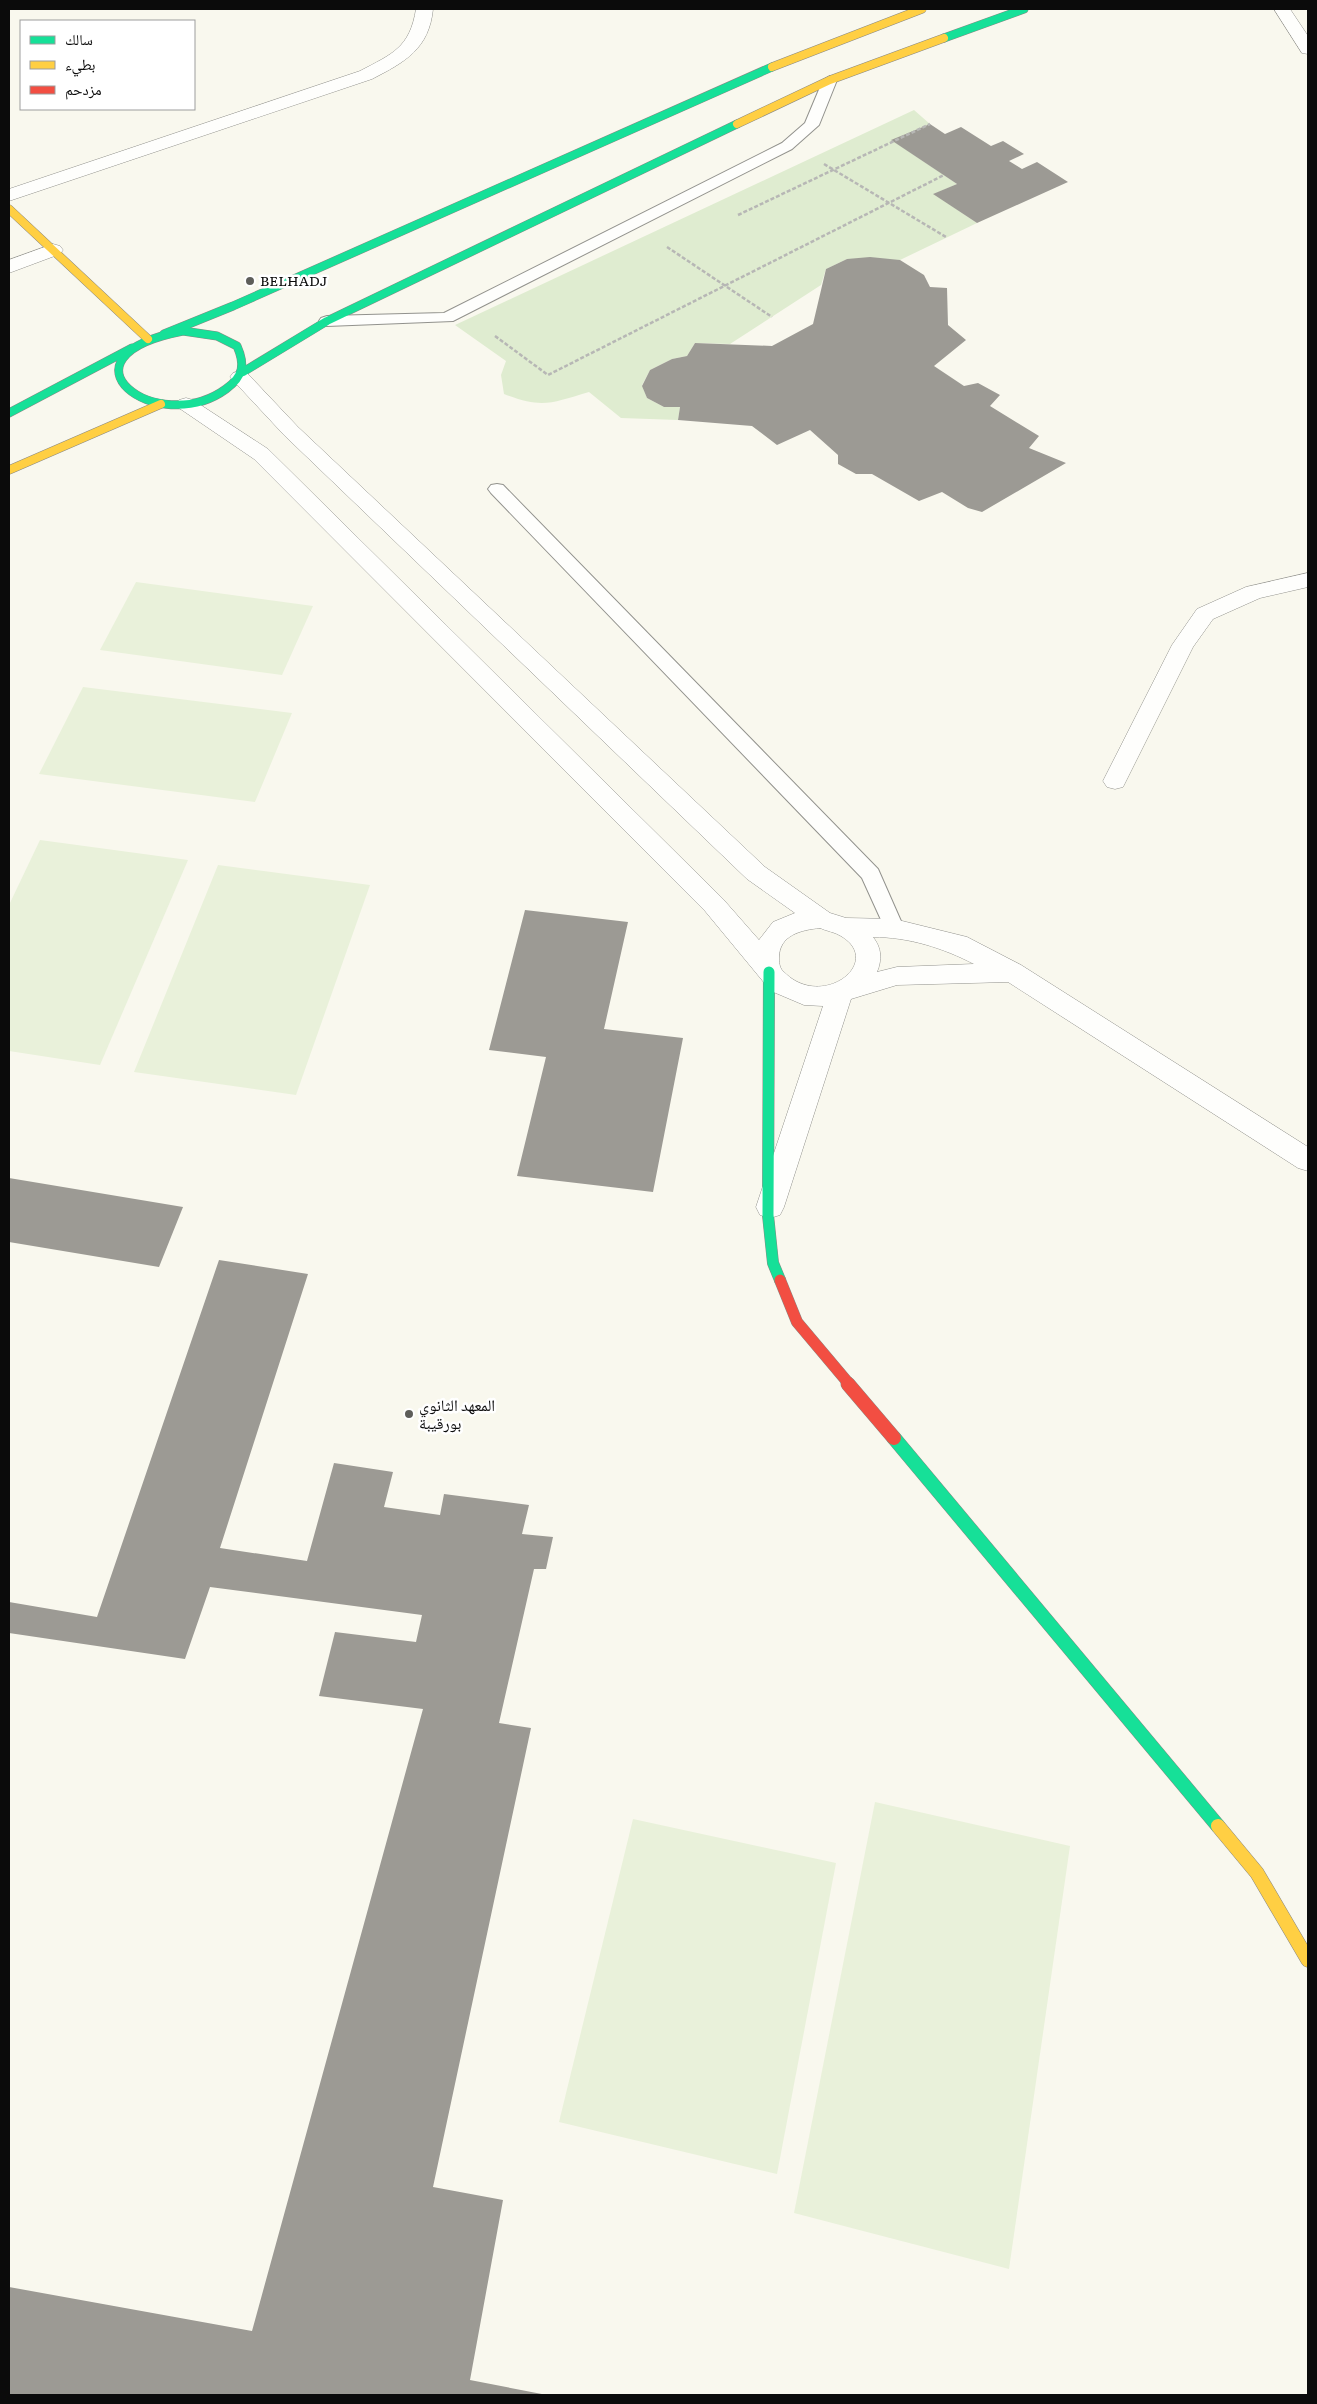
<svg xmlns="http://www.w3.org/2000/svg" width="1317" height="2404" font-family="Literata,'Noto Naskh Arabic',serif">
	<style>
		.green { fill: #dfecd0 }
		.pitch { fill: #e9f1da }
		.building { fill: #9c9a94 }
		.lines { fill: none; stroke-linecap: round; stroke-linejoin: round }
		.lane-casing { stroke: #92928d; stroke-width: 2 }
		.street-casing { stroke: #92928d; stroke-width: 1 }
		.fast-far2-casing { stroke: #898884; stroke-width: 9 }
		.fast-far1-casing { stroke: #898884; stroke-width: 12 }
		.fast-casing { stroke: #898884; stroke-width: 15 }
		.slow-far1-casing { stroke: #898884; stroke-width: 9 }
		.slow-casing { stroke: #898884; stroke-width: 15 }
		.jam-far1-casing { stroke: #898884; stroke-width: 12 }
		.jam-casing { stroke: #898884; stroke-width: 15 }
		.path { stroke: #b7b7b5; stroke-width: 2.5; stroke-dasharray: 4 2; stroke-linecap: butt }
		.lane { fill: #fefefc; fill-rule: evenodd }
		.street { fill: #fefefc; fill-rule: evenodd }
		.fast-far2 { stroke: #16e098; stroke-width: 8 }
		.fast-far1 { stroke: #16e098; stroke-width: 11 }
		.fast { stroke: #16e098; stroke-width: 14 }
		.slow-far1 { stroke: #ffcf43; stroke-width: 8 }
		.slow { stroke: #ffcf43; stroke-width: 14 }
		.jam-far1 { stroke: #f24e42; stroke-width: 11 }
		.jam { stroke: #f24e42; stroke-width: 14 }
		.poi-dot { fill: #5e5e5a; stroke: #fff; stroke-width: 2 }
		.labels { text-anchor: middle; stroke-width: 5; stroke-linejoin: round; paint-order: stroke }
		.far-poi-label { font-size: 14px; fill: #0b0b0b; stroke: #fff; text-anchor: start }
		.poi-label { font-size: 16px; fill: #0b0b0b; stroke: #fff; text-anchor: start }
	</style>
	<rect width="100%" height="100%" fill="#f9f8ee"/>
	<!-- green -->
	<path class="green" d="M914,110L930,124L892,140L957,184L934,194L977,223L900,260L847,259L826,269L821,285L730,344L695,343L687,356L672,359L650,370L642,385L647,398L664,407H680L678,420L621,418L589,392C551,403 543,409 504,394L501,375L506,361L455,325Z"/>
	<!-- pitch -->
	<g class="pitch">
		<path d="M136,582L313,606L282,675L100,650Z"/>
		<path d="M83,687L292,713L255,802L39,774Z"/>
		<path d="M40,840L188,860L100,1065L9,1051V905Z"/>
		<path d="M218,865L370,885L296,1095L134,1072Z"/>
		<path d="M875,1802L1070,1846L1009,2269L794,2213Z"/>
		<path d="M633,1819L836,1863L777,2174L559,2122Z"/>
	</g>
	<!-- building -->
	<g class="building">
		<path d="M930,124L945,134L961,127L991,146L1003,141L1024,154L1009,161L1022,169L1037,162L1068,182L977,223L933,194L957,184L891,140Z"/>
		<path d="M870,257L900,260L924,275L930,287L947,288L948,325L966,340L934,366L964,386L978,383L1000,395L990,406L1039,436L1029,448L1066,463L982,512L968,508L942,492L919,501L872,474H856L838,464V455L810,430L777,445L752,426L678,420L680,407H664L647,398L642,386L650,370L672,359L687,356L695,343L772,346L813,324L826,269L847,259Z"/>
		<path d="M525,910L628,922L604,1029L683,1038L653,1192L517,1176L546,1057L489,1050Z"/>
		<path d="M9,1178L183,1207L159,1267L9,1242Z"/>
		<path d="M219,1260L308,1274L220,1548L307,1561L334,1463L393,1472L384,1507L440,1515L444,1494L529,1505L522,1534L553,1537L546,1569H534L499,1723L531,1728L433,2187L503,2200L470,2380L547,2395H9V2287L252,2331L423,1709L319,1696L335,1632L416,1642L422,1615L210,1587L185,1659L9,1633V1602L97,1617Z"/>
	</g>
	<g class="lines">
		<!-- lane casing -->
		<g class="lane-casing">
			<g id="lane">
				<path d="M830,76L837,80L819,125L792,149L453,321L327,326L321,324L319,321L321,318L327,316L444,313L782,143L805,123L823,80Z"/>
				<path d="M497,484L503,485L878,869L904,928L901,933L894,936L887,933L862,878L491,493L488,489L491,485Z"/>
			</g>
		</g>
		<!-- street casing -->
		<g class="street-casing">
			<g id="street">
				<path d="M416,9H433C429,49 405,62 372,79L9,201V189L360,71C392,54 410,48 416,9Z"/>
				<path d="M1274,9H1290L1308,36V54L1302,53Z"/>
				<path d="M53,244L60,246L63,250L60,254L9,273V260Z"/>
				<path d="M240,371L247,373L298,427L765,867L830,913L846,918L894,919L967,937L1021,965L1308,1147V1171L1298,1168L1008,982L897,985L851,999L784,1207L780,1215L770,1218L760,1215L756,1207L823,1006L804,1005L771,991L705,911L254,459L179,408L176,404L179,400L186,398L193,400L268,449L723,899L759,940L773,922L795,913L747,879L284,435L230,377L233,373ZM820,928C826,931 835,932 841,936C885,962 822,1011 784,972C780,969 779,964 779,958C779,935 801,930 820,928ZM873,937C909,937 943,948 974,964L897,967L877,972C882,960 882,948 873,937Z"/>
				<path d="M1308,573V587L1260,598L1213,619L1193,647L1123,787L1115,789L1107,787L1103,781L1172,645L1197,609L1246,587Z"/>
			</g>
		</g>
		<!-- fast-far2 casing -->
		<g class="fast-far2-casing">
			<g id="fast-far2">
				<path d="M944,38L1024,9"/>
				<path d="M183,331L217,336L237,346C245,364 244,376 226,389C157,439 48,357 183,331Z"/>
				<path d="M164,334L233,306L772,67"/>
				<path d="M243,372L327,321L737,124"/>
				<path d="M9,413L132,348"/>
			</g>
		</g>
		<!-- fast-far1 casing -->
		<g class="fast-far1-casing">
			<path id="fast-far1" d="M769,972L768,1215L773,1263L780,1280"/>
		</g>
		<!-- fast casing -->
		<g class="fast-casing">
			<path id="fast" d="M894,1438L1218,1826"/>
		</g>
		<!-- slow-far1 casing -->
		<g class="slow-far1-casing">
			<g id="slow-far1">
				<path d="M772,67L922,9"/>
				<path d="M737,124L830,80L944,38"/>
				<path d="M9,209L148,339"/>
				<path d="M9,470L161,404"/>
			</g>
		</g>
		<!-- slow casing -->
		<g class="slow-casing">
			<path id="slow" d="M1218,1826L1257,1873L1308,1960"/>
		</g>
		<!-- jam-far1 casing -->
		<g class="jam-far1-casing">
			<path id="jam-far1" d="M780,1280L797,1322L850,1385"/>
		</g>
		<!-- jam casing -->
		<g class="jam-casing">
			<path id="jam" d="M848,1384L894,1438"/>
		</g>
		<!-- path -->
		<g class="path">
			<path d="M824,164L946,237"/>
			<path d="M738,215L930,124"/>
			<path d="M667,247L772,317"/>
			<path d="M495,336L548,375L944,175"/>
		</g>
		<!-- lane -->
		<use href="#lane" class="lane"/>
		<!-- street -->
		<use href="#street" class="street"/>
		<!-- fast-far2 -->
		<use href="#fast-far2" class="fast-far2"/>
		<!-- fast-far1 -->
		<use href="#fast-far1" class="fast-far1"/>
		<!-- fast -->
		<use href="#fast" class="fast"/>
		<!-- slow-far1 -->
		<use href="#slow-far1" class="slow-far1"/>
		<!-- slow -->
		<use href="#slow" class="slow"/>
		<!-- jam-far1 -->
		<use href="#jam-far1" class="jam-far1"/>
		<!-- jam -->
		<use href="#jam" class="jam"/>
	</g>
	<!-- markers -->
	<g class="poi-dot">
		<circle cx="250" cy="281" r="5"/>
		<circle cx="409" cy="1414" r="5"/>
	</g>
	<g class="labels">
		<!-- far-poi labels -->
		<g class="far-poi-label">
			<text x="260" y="286">BELHADJ</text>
		</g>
		<!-- poi labels -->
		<g class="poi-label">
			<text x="419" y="1411">المعهد الثانوي<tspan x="419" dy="18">بورقيبة</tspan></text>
		</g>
	</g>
	<!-- border -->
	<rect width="1317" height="2404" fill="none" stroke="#0b0b0b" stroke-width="20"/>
	<!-- legend -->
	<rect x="20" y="20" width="175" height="90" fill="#ffffff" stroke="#9d9d9d"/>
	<rect x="30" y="36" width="25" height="8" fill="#16e098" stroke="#9d9d9d"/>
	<text x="65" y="45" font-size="15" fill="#0b0b0b">سالك</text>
	<rect x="30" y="61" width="25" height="8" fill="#ffcf43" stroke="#9d9d9d"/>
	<text x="65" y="70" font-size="15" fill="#0b0b0b">بطيء</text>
	<rect x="30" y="86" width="25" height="8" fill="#f24e42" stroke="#9d9d9d"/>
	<text x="65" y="95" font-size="15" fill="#0b0b0b">مزدحم</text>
</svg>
